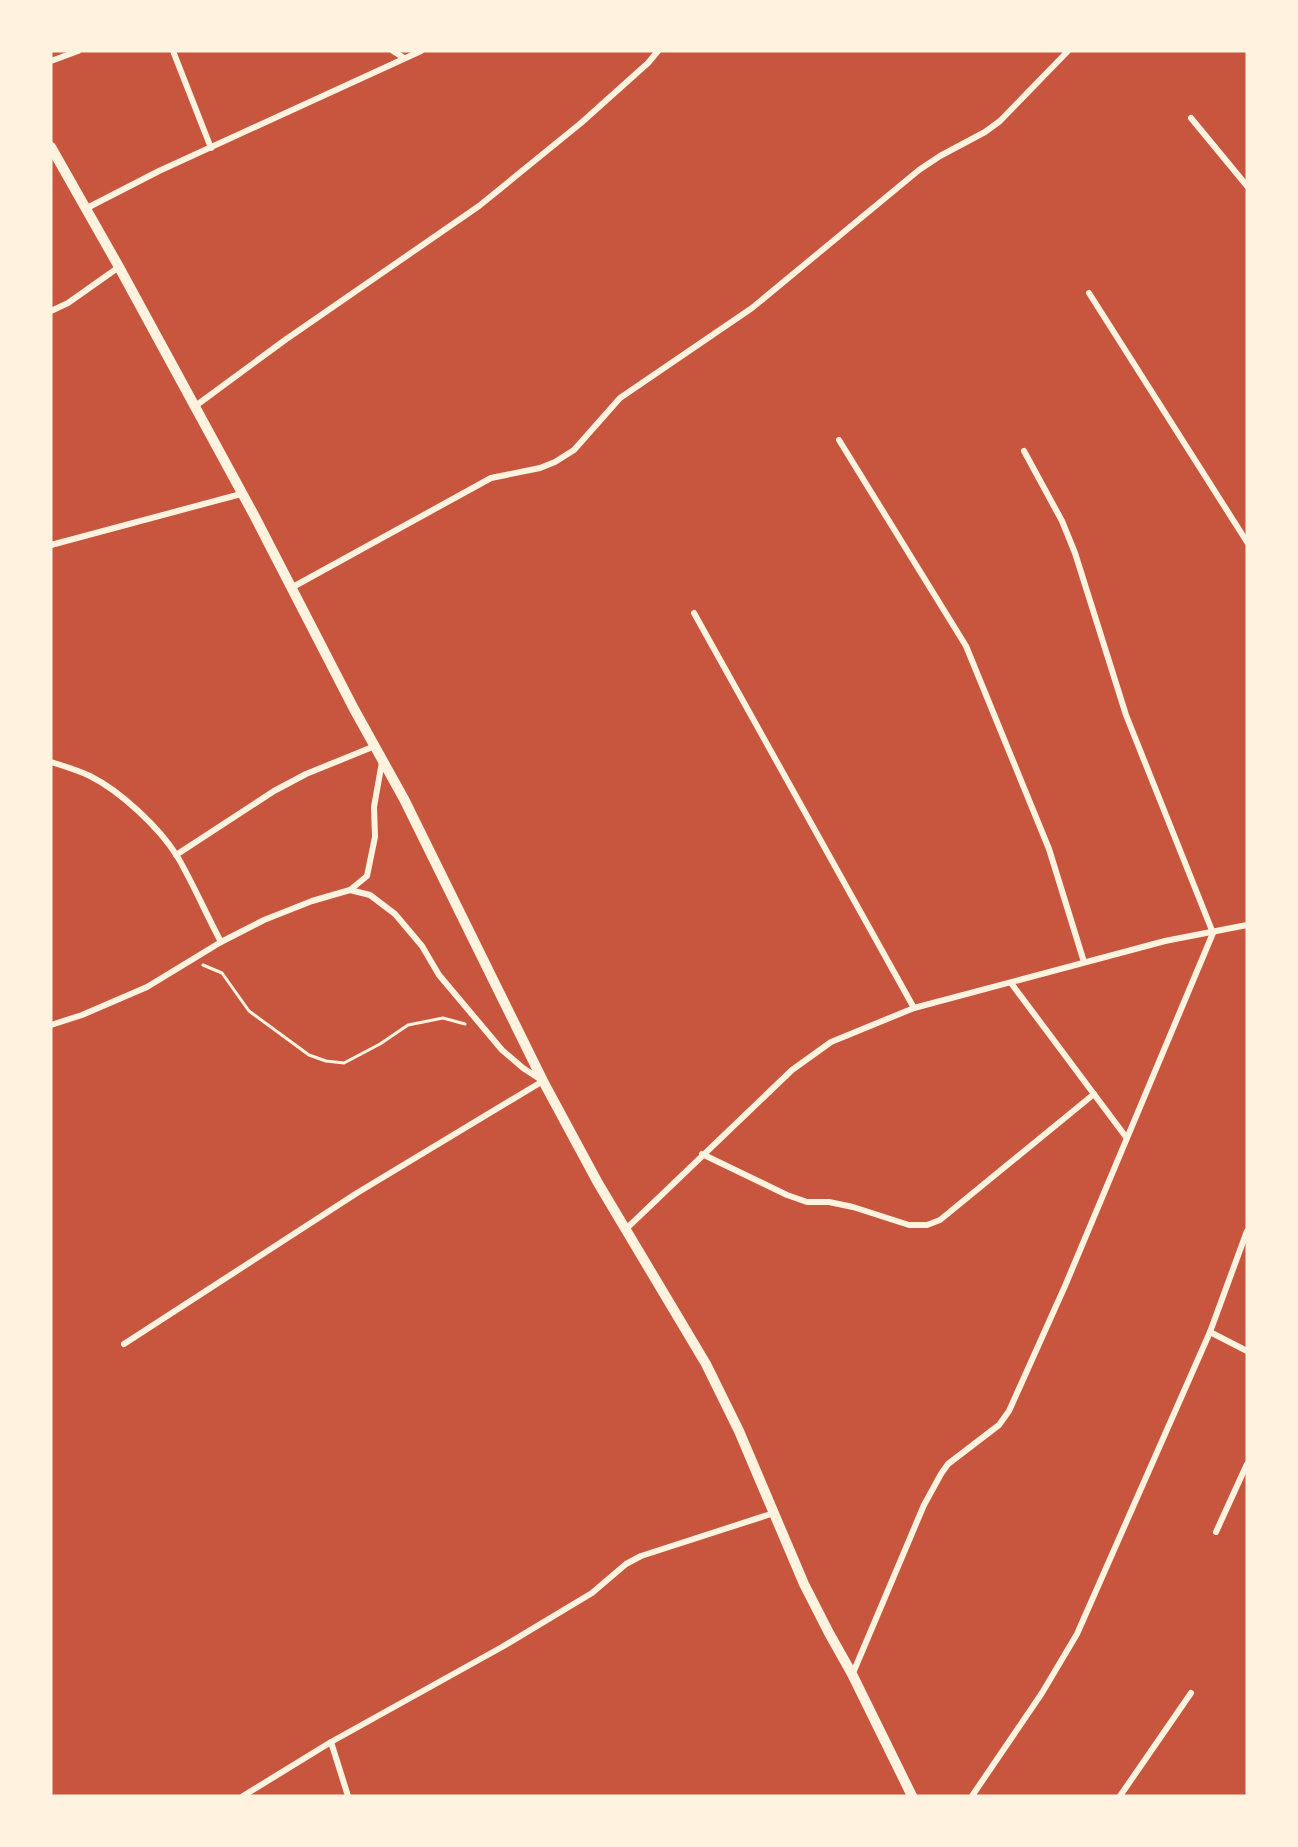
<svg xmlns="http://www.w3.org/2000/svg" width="1298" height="1847" font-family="Quicksand,sans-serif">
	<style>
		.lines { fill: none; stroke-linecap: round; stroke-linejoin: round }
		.path { stroke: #fff3e0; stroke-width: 3 }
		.minor { stroke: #fff3e0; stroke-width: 6 }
		.tertiary { stroke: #fff3e0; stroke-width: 10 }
	</style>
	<rect width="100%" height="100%" fill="#c8553d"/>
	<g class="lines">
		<!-- path -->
		<path class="path" d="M203,965L222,973L249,1011L309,1055L326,1061L344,1063L380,1044L408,1025L443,1018L465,1024"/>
		<!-- minor -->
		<g class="minor">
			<path d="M173,51L211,148"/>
			<path d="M393,51L404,58"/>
			<path d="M51,61L78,51"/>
			<path d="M1191,118L1247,186"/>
			<path d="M85,209L159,171L421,51"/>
			<path d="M1089,293L1247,542"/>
			<path d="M51,311L68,303L119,267"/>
			<path d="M194,407L285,340L479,206L581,123L648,63L658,51"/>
			<path d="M839,440L966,646L1049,849L1084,962"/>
			<path d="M51,545L241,494"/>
			<path d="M291,588L491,478L540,468L555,462L574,450L620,398L752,308L919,170L940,156L985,132L1000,121L1068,51"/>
			<path d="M694,613L914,1008"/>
			<path d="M51,762C64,766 77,770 90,776C120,791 159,827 177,856C193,883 206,914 221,942"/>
			<path d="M176,855L274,791L306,774L375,746"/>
			<path d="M350,890L367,876L375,837L374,807L382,762"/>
			<path d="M1011,983L1126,1137"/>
			<path d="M51,1025L82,1015L147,987L221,942L264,920L312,901L350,890L370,895L395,914L422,946L439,975L502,1050L523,1068L543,1081L357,1193L124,1344"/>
			<path d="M702,1154L787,1195L807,1202H829L853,1207L909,1225H927L940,1220L1094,1094"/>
			<path d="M626,1229L792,1070L831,1042L914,1008L1165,941L1247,925"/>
			<path d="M1210,1332L1247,1351"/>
			<path d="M1216,1532L1247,1464"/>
			<path d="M853,1673L924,1505L941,1474L948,1464L999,1425L1009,1411L1065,1286L1213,933L1126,715L1075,553L1062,521L1024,451"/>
			<path d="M331,1742L348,1796"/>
			<path d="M243,1796L331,1742L502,1647L592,1593L626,1564L641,1556L774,1513"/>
			<path d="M972,1796L1042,1693L1077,1634L1210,1332L1247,1231"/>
			<path d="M1120,1796L1191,1693"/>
		</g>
		<!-- tertiary -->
		<path class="tertiary" d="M51,147L119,267L254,515L354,709L404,799L543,1081L598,1183L706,1364L739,1431L804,1584L829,1633L852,1674L912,1796"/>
	</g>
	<!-- border -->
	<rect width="1298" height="1847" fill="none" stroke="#fff3e0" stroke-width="105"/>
</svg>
